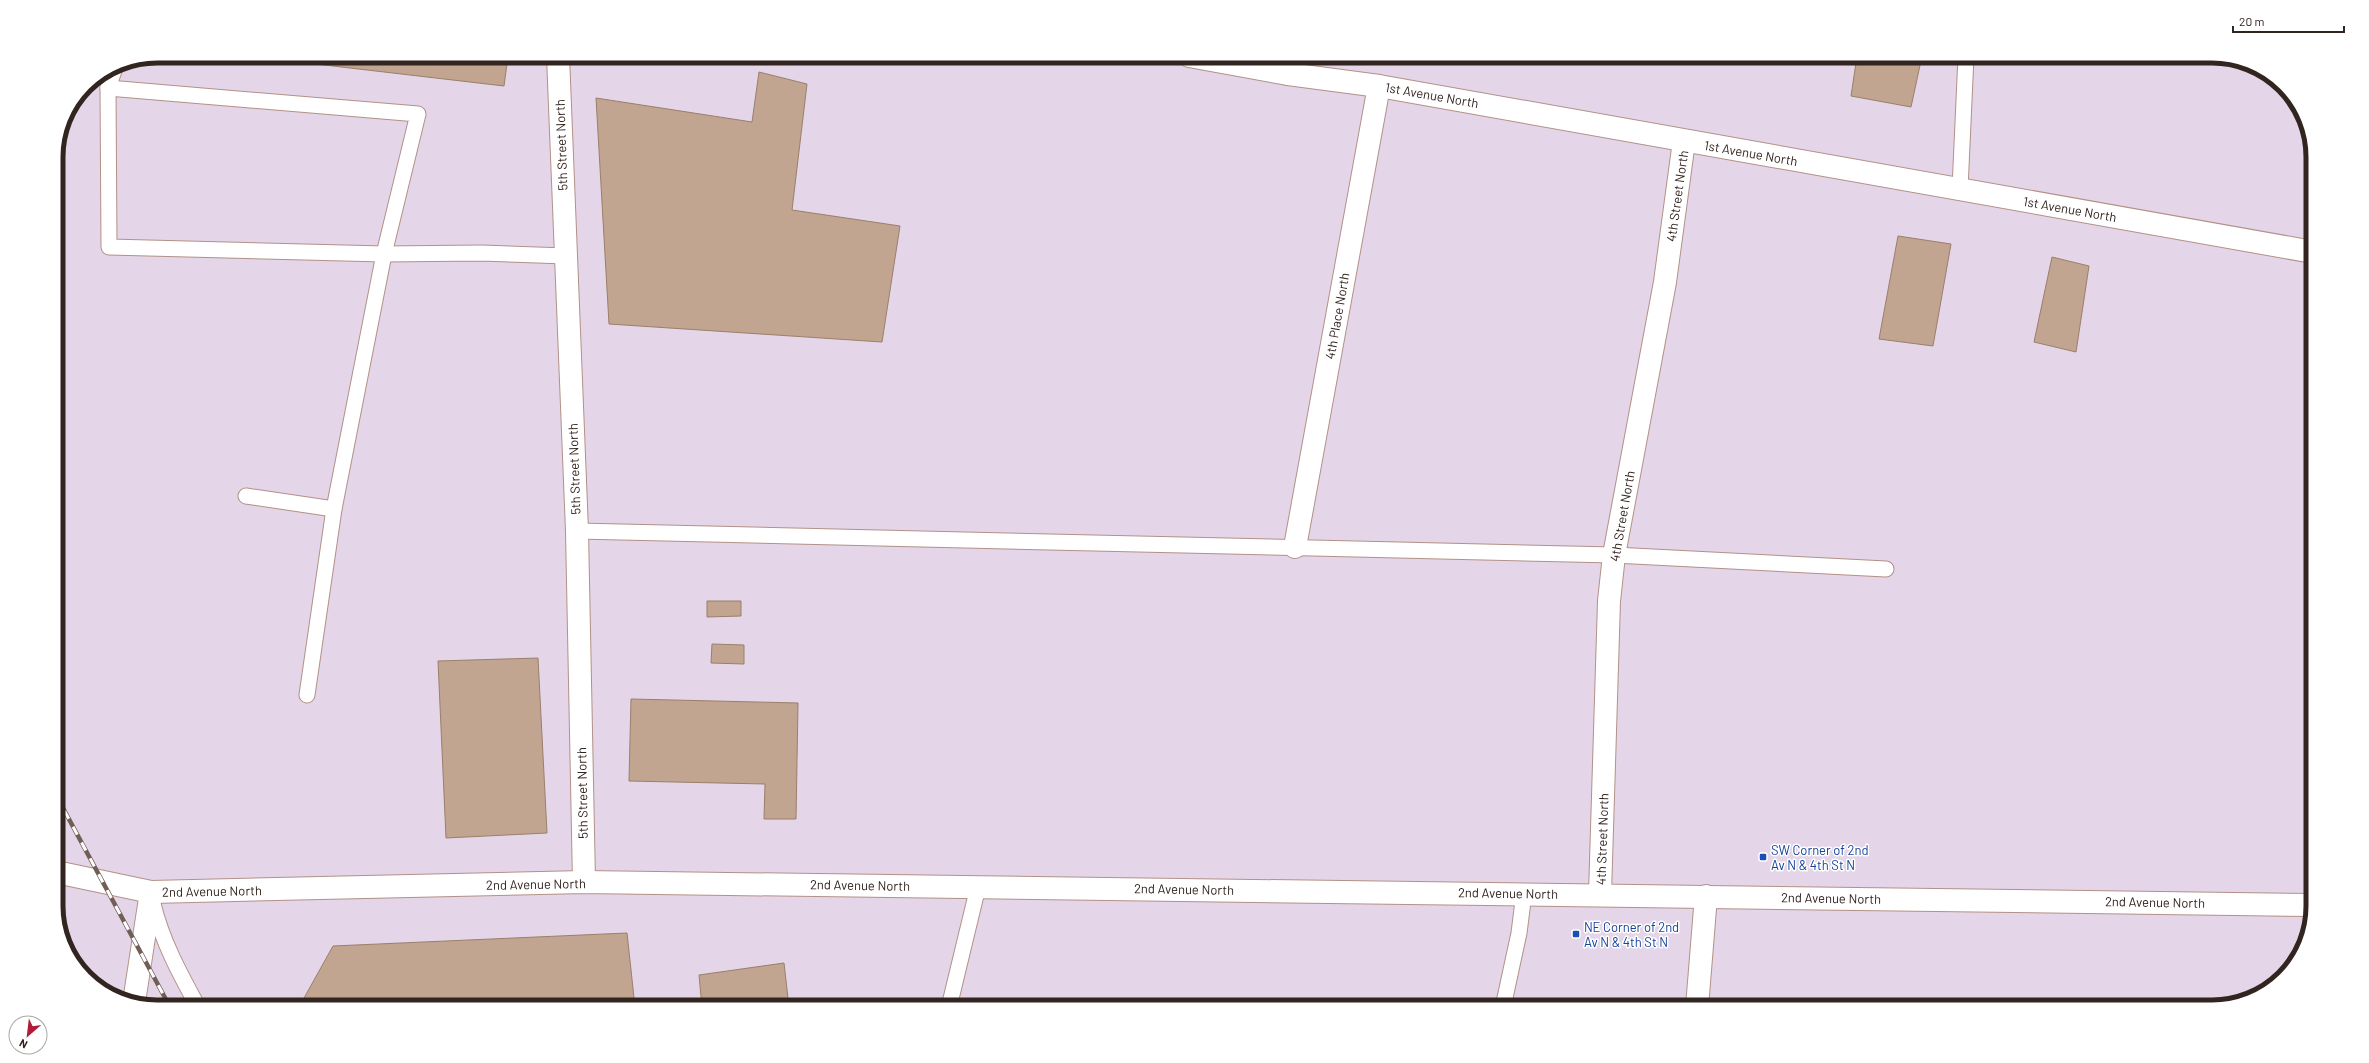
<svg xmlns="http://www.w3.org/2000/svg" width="2369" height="1063" font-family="Barlow,sans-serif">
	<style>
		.industrial { fill: #e4d5e8 }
		.building { fill: #c1a590; stroke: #9a7f6b }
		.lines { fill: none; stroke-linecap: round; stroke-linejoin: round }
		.service-casing { stroke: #b39186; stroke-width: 17 }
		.minor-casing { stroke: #b39186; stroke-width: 24 }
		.tertiary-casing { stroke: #b39186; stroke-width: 24 }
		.service { stroke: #fff; stroke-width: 15 }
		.minor { stroke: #fff; stroke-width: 22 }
		.tertiary { stroke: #fff; stroke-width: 22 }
		.rail-casing { stroke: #705e57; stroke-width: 4.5 }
		.rail { stroke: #fff; stroke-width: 3; stroke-dasharray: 9; stroke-linecap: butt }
		.transit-dot { fill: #1a4fb4; stroke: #fff; stroke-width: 1.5 }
		.labels { text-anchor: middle; stroke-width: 3; stroke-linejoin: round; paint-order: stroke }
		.street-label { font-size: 13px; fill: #322520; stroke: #fff }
		.transit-label { font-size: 13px; fill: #164399; stroke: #fff; text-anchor: start }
		.rim { fill: none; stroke: #322520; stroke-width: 5 }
	</style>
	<rect width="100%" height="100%" fill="#fbddd3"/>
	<!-- industrial -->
	<path class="industrial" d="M157,56H2212L2251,64L2292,96L2313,150V906L2305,945L2268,990L2213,1007H157L118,999L77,967L56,913V150L64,118L86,85L118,64Z"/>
	<!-- building -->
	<g class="building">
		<path d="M274,56H508L504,86L273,59Z"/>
		<path d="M1492,56H1666V60L1492,57Z"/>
		<path d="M1857,56H1922L1911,107L1851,96Z"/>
		<path d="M759,72L807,84L792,210L900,226L882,342L609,324L596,98L752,122Z"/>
		<path d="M1898,236L1951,244L1933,346L1879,339Z"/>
		<path d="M2052,257L2089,266L2076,352L2034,342Z"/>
		<path d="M707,601H741V616L707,617Z"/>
		<path d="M712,644L744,645V664L711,663Z"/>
		<path d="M538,658L547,833L446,838L438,661Z"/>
		<path d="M631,699L798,703L796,819H764L765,784L629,781Z"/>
		<path d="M627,933L635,1007H299L333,946Z"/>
		<path d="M784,963L789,1007H702L699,975Z"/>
	</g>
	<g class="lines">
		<!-- service casing -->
		<g class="service-casing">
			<g id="service">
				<path d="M116,65L108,88L109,247L384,254L481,253L566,256"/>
				<path d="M108,88L418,114L384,254L334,509L307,695"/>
				<path d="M1960,189L1966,56"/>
				<path d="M246,496L334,509"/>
				<path d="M577,531L1614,555L1886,569"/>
				<path d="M153,904C162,941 180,974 198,1007"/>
				<path d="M949,1007L978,887"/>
				<path d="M1503,1007L1519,933L1524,893"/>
			</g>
		</g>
		<!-- minor casing -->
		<g class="minor-casing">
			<g id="minor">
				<path d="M558,56L577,531L584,882"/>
				<path d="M1288,74L1289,56"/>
				<path d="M1295,547L1379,86"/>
				<path d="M1600,894L1609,601L1614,555L1665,282L1684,141"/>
				<path d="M134,1002L151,892"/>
				<path d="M1697,1007L1706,896"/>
			</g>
		</g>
		<!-- tertiary casing -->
		<g class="tertiary-casing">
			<g id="tertiary">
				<path d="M1189,56L1288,74L1379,86L2313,252"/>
				<path d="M56,872L151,892L584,882L2313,905"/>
			</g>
		</g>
		<!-- service -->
		<use href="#service" class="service"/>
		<!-- minor -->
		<use href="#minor" class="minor"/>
		<!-- tertiary -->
		<use href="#tertiary" class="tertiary"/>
		<!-- rail casing -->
		<g class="rail-casing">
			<path id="rail" d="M56,795L170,1007"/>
		</g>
		<!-- rail -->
		<use href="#rail" class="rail"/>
	</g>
	<!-- markers -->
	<g class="transit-dot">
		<rect x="1759" y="853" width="8" height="8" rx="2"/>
		<rect x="1572" y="930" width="8" height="8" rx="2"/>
	</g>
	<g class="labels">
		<!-- street labels -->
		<g class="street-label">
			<text transform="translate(1432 95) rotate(10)" y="5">1st Avenue North</text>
			<text transform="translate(561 145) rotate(-92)" y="5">5th Street North</text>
			<text transform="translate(1751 153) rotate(10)" y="5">1st Avenue North</text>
			<text transform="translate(1677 196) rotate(-82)" y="5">4th Street North</text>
			<text transform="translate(2070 209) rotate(10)" y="5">1st Avenue North</text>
			<text transform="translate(1337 316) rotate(-80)" y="5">4th Place North</text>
			<text transform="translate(574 469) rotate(-92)" y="5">5th Street North</text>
			<text transform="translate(1622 516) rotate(-80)" y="5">4th Street North</text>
			<text transform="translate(582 793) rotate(-91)" y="5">5th Street North</text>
			<text transform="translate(1602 839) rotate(-88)" y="5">4th Street North</text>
			<text transform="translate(536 884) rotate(-1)" y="5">2nd Avenue North</text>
			<text transform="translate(860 885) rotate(1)" y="5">2nd Avenue North</text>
			<text transform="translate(1184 889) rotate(1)" y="5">2nd Avenue North</text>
			<text transform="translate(212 891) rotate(-1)" y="5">2nd Avenue North</text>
			<text transform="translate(1508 893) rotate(1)" y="5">2nd Avenue North</text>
			<text transform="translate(1831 898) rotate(1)" y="5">2nd Avenue North</text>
			<text transform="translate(2155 902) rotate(1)" y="5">2nd Avenue North</text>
		</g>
		<!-- transit labels -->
		<g class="transit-label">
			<text x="1771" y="855">SW Corner of 2nd<tspan x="1771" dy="15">Av N &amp; 4th St N</tspan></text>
			<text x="1584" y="932">NE Corner of 2nd<tspan x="1584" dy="15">Av N &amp; 4th St N</tspan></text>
		</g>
	</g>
	<!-- crop -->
	<path d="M0 0H2369V1063H0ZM157 63H2212A94 94 0 0 1 2306 157V906A94 94 0 0 1 2212 1000H157A94 94 0 0 1 63 906V157A94 94 0 0 1 157 63Z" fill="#fff" fill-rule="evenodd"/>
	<path class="rim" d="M157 63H2212A94 94 0 0 1 2306 157V906A94 94 0 0 1 2212 1000H157A94 94 0 0 1 63 906V157A94 94 0 0 1 157 63Z"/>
	<!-- north arrow -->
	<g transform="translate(28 1035) rotate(208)"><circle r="19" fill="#ffffff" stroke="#ada8a6"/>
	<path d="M0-3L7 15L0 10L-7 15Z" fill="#af1b38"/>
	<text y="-6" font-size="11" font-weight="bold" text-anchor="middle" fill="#322520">N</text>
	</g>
	<!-- scale -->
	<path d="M2233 26v6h111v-6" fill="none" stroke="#322520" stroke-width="2"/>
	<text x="2239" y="26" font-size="12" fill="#322520" stroke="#ffffff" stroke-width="3" paint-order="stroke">20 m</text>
</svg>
